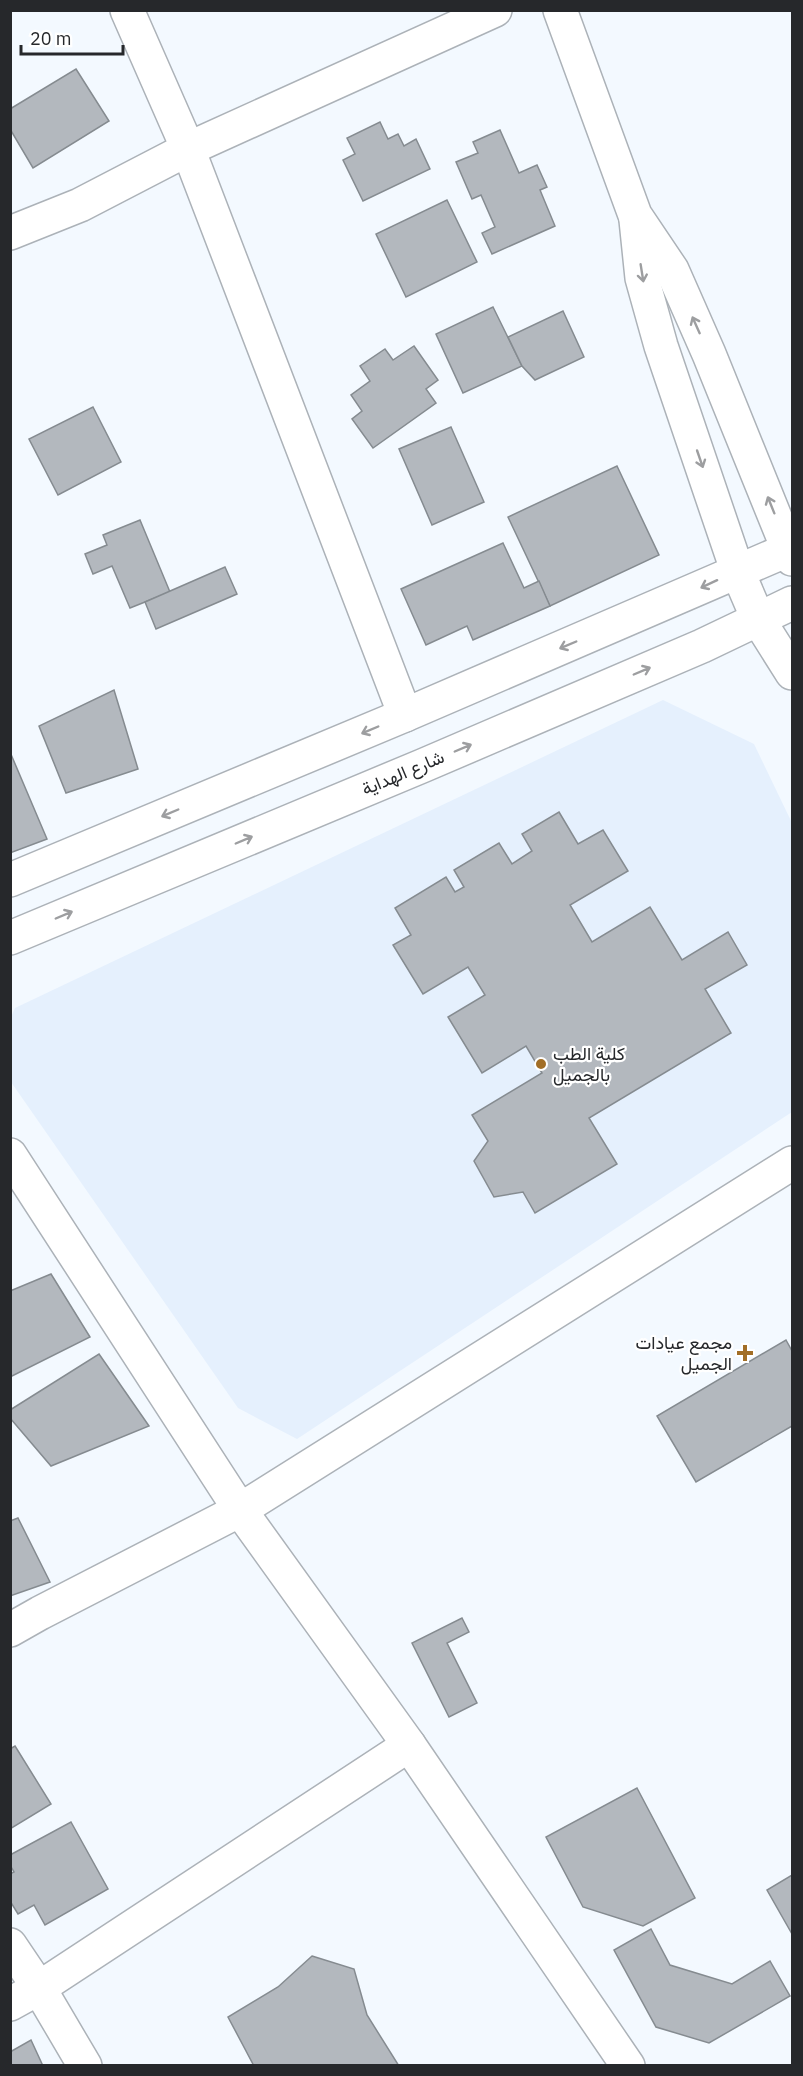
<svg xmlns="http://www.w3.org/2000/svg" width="803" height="2076" font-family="'IBM Plex Sans',Vazirmatn,sans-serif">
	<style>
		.built { fill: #e5f0fd }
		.building { fill: #b3b8be; stroke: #858b90; stroke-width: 1.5 }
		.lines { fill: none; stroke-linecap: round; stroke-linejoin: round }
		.minor-casing { stroke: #acb2b8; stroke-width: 36 }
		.minor { stroke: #fff; stroke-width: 33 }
		.oneway { stroke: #9d9ea0 }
		.poi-dot { fill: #a26e26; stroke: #fff; stroke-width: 2 }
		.labels { text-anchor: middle; stroke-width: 4.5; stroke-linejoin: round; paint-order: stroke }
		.street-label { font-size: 18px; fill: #26282b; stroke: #fff }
		.poi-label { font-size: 18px; fill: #26282b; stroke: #fff; text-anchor: start }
	</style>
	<rect width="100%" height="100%" fill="#f3f9ff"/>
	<!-- built -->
	<path class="built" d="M663,700L754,744L792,823V1112L297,1439L238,1408L11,1082V1017L15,1008Z"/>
	<!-- building -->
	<g class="building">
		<path d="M76,69L109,121L33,168L10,129V109Z"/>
		<path d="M380,122L388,139L398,134L404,146L416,139L430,169L363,201L343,160L355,154L347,138Z"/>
		<path d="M500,130L519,173L537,165L547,187L540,190L555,226L492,254L482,233L495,227L481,195L472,199L456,162L478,153L473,142Z"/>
		<path d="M447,200L477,262L406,297L376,234Z"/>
		<path d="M493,307L522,366L463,393L436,334Z"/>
		<path d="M563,311L584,357L535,380L522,366L508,337Z"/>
		<path d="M414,346L438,380L426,389L436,403L373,448L352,419L362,411L351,395L370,381L360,366L385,349L393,360Z"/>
		<path d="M93,407L121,462L58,495L29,439Z"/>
		<path d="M451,427L484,502L432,525L399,449Z"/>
		<path d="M617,466L659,555L550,606L508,517Z"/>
		<path d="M140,520L170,592L130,608L112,566L93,574L85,554L107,545L103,535Z"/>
		<path d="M503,543L524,588L539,581L550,606L473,640L467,626L426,645L401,589Z"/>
		<path d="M225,567L237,594L156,629L145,602Z"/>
		<path d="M114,690L138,769L66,793L39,726Z"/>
		<path d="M10,752L47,839L10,853Z"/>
		<path d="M559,812L578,844L603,830L628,871L570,905L592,942L650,907L682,960L728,932L747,965L705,989L731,1033L589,1118L617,1164L535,1213L523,1192L494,1197L474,1161L488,1141L472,1115L542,1073L526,1046L482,1073L448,1017L485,995L468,967L423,994L393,945L411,935L395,908L446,877L455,892L464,887L454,870L499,843L512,864L532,851L522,834Z"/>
		<path d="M51,1274L90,1337L10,1377V1291Z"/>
		<path d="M786,1340L792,1351V1426L696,1482L657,1416Z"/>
		<path d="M99,1354L149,1426L51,1466L10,1418V1410Z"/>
		<path d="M18,1518L50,1582L10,1596V1521Z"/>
		<path d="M462,1618L469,1632L447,1643L477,1703L449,1717L412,1643Z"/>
		<path d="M15,1746L51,1804L10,1829V1749Z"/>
		<path d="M637,1788L695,1898L643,1926L583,1907L546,1837Z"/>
		<path d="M71,1822L108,1889L45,1925L34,1905L18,1914L10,1901V1874L14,1872L10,1865V1855Z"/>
		<path d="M792,1875V1934L767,1890Z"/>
		<path d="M651,1929L670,1965L732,1984L770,1961L790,1996L709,2043L656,2027L614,1950Z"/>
		<path d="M312,1956L354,1969L367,2015L399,2066H254L228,2017L278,1987Z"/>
		<path d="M31,2040L43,2066H10V2052Z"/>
	</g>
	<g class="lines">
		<!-- minor casing -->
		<g class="minor-casing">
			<g id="minor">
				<path d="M127,10L188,149L405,715"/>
				<path d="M560,10L635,215L672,270L709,354L792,559"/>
				<path d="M636,220L642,278L661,346L737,570L758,619L792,673"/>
				<path d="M10,233L80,205L188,149L495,10"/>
				<path d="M10,880L405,715L792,548"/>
				<path d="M10,938L422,766L702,646L792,603"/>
				<path d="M10,1155L240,1510L409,1745L628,2066"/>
				<path d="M10,1630L40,1613L240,1510L792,1163"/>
				<path d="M10,1945L39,1988L85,2066"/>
				<path d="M10,2004L39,1988L409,1745"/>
			</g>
		</g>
		<!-- minor -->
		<use href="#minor" class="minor"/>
	</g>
	<!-- one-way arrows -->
	<defs><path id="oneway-shaft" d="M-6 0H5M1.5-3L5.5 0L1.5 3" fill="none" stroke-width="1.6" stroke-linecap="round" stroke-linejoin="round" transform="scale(1.5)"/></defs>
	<g class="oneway">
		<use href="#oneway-shaft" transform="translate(642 273) rotate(81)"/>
		<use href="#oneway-shaft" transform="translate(696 325) rotate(-114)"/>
		<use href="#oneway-shaft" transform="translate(700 459) rotate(71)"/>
		<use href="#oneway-shaft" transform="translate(771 505) rotate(-112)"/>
		<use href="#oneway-shaft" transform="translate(709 584) rotate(155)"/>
		<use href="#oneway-shaft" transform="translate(568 645) rotate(157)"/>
		<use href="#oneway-shaft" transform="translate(642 671) rotate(-23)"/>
		<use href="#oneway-shaft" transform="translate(370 730) rotate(157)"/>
		<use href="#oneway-shaft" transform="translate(463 748) rotate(-23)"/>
		<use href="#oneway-shaft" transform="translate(170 813) rotate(157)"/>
		<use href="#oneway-shaft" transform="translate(244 840) rotate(-23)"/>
		<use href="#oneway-shaft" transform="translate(64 915) rotate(-23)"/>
	</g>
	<!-- markers -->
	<g class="poi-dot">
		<circle cx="541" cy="1064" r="6"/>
		<path d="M742 1344h6v6h6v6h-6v6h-6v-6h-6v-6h6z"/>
	</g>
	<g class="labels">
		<!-- street labels -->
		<g class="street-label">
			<text transform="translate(403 773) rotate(-23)" y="6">شارع الهداية</text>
		</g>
		<!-- poi labels -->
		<g class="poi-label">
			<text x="553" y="1060">كلية الطب<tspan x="553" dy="21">بالجميل</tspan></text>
			<text x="732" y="1349" text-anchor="end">مجمع عيادات<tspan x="732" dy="21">الجميل</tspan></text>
		</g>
	</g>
	<!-- border -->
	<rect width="803" height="2076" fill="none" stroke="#26282b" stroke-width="24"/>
	<!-- scale -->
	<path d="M21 45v9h102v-9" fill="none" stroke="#26282b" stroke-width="3"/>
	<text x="30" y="45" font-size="18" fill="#26282b" stroke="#ffffff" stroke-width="4.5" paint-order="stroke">20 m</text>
</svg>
